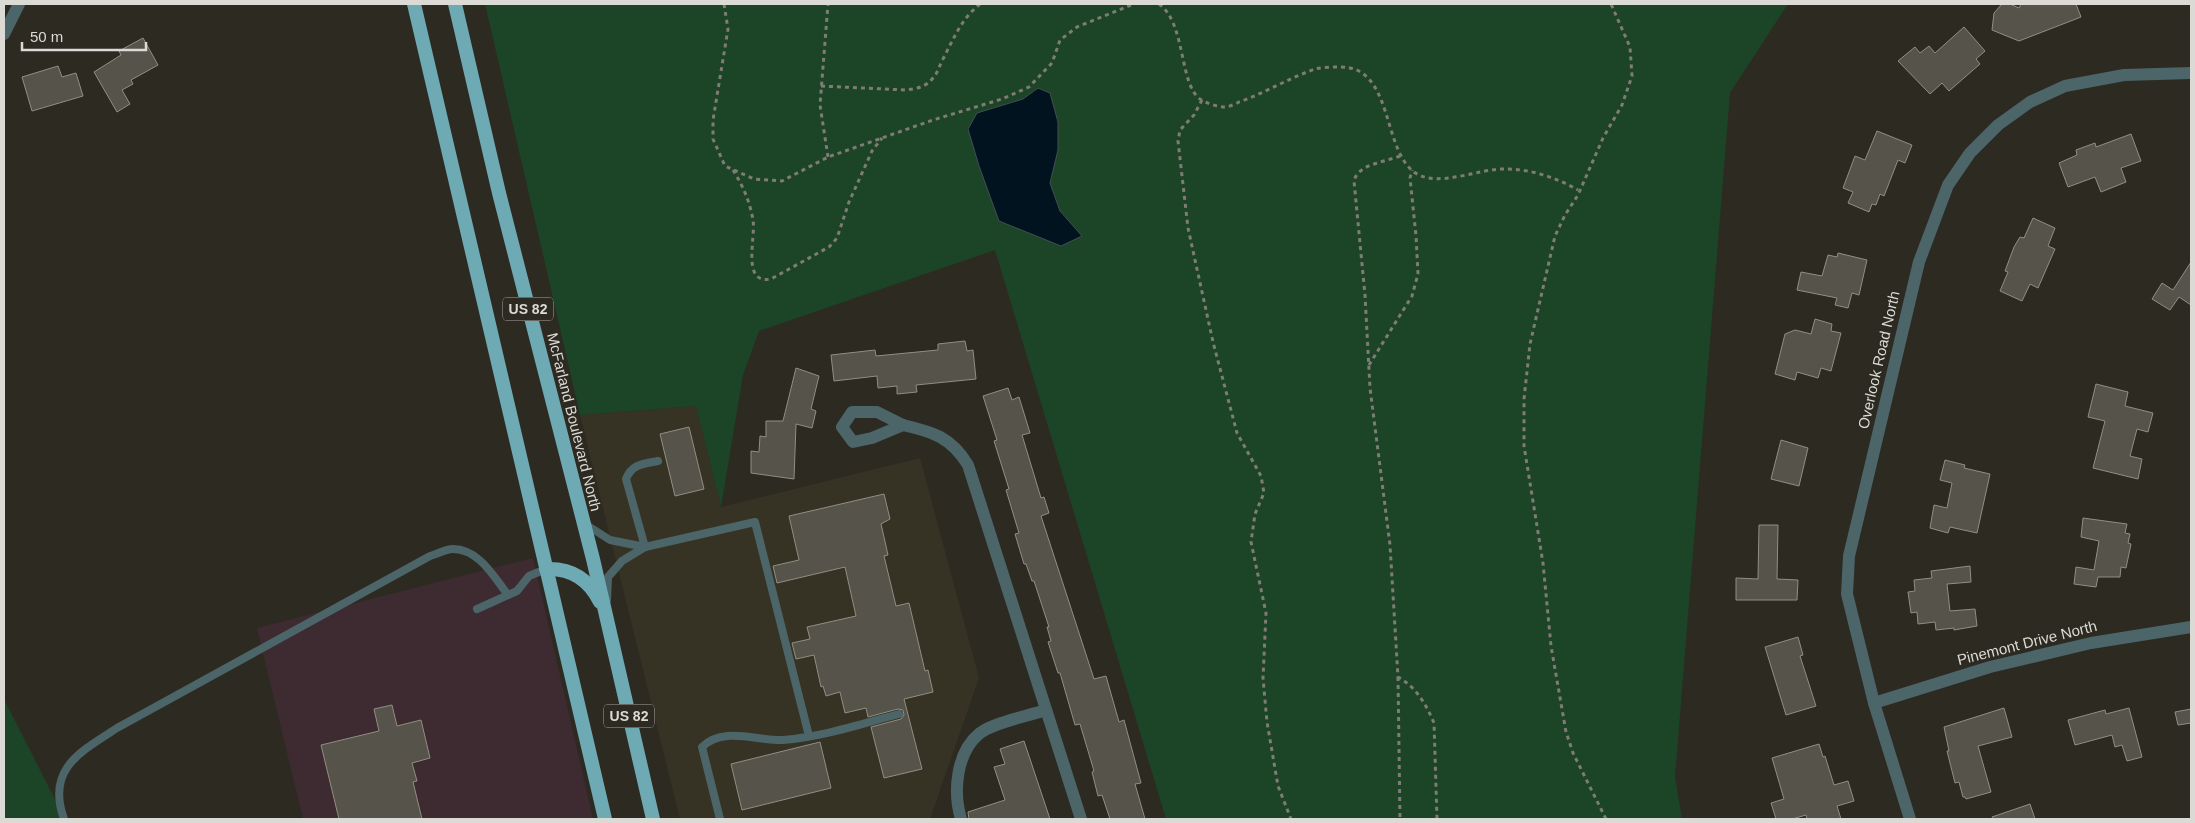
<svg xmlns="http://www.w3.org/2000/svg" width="2195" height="823" font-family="Helvetica,sans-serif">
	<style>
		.built { fill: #373324 }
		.education { fill: #3e2b32 }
		.green { fill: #1c4426 }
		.water { fill: #00131f; stroke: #424f55 }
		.building { fill: #56544a; stroke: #918e84 }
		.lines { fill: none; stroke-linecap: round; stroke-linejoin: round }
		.path { stroke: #7e7c75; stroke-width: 3; stroke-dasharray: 4 4; stroke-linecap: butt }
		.service { stroke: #4b6569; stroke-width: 8 }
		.minor { stroke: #4b6569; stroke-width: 12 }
		.trunk { stroke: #6eaab4; stroke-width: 14 }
		.labels { text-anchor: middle; stroke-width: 4; stroke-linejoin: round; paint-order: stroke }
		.shield { fill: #2d2a22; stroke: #a7a59f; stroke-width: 1 }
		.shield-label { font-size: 14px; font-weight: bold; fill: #dbdad4 }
		.street-label { font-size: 15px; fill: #dbdad4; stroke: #2d2a22 }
	</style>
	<rect width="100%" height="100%" fill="#2d2a22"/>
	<!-- built -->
	<path class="built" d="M696,406L721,507L920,458L979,678L930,819H680L580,415Z"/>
	<!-- education -->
	<path class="education" d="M533,558L593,819H303L257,628Z"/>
	<!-- green -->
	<g class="green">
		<path d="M485,4H1788L1730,93L1675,777L1682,819H1166L995,250L759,331L743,375L721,507L696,406L580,415Z"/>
		<path d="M4,699L65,819H4Z"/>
	</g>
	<!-- water -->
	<path class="water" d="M1038,88L1050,93L1058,122V150L1050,183L1060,211L1082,236L1061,246L999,221L979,166L968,129L977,113L1023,99Z"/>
	<!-- building -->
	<g class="building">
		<path d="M2002,4H2010L2019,8L2021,4H2076L2081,17L2019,41L1992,30L1994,13Z"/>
		<path d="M1964,27L1985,51L1976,59L1980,64L1949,91L1942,83L1930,94L1898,61L1915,47L1920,53L1929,46L1935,53Z"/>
		<path d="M143,38L158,65L131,80L133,84L122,90L130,104L117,112L94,72L121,55L119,51Z"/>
		<path d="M58,66L62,77L76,73L83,96L32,111L22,77Z"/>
		<path d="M1877,131L1912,145L1905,163L1898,160L1884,196L1880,194L1876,205L1872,204L1869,212L1848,203L1853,192L1843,188L1855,156L1865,160Z"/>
		<path d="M2131,134L2141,161L2121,168L2126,182L2101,192L2095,177L2068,187L2059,163L2077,155L2076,150L2095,143L2096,147Z"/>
		<path d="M2033,218L2055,228L2048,246L2055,249L2038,288L2030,284L2022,301L2000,291L2008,272L2005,271L2014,247L2020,237L2024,238Z"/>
		<path d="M1838,253L1867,260L1859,295L1852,293L1848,308L1835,305L1837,298L1797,290L1801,272L1822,276L1828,255L1837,257Z"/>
		<path d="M2191,262V305L2179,297L2170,310L2152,299L2162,283L2173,290Z"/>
		<path d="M1815,319L1832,324L1831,331L1841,333L1831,371L1821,368L1818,378L1797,372L1795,380L1775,374L1785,334L1795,330L1811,334Z"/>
		<path d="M965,341L967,351L973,350L976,379L916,385L917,392L897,394V386L878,388L877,376L834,381L831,355L875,350L876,356L938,350V344Z"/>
		<path d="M796,368L819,376L811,409L816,411L812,428L796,424L794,479L751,473V451L759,452L760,436L766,437V421H783Z"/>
		<path d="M2096,384L2128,392L2125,406L2153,413L2148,432L2137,429L2130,456L2142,459L2138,479L2093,468L2105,421L2088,417Z"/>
		<path d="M1008,388L1012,400L1019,397L1030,433L1022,435L1041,498L1044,497L1049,513L1041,516L1094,679L1106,676L1119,722L1124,720L1141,783L1135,784L1145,819H1110L1102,795L1098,796L1092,772L1094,771L1080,724L1075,725L1060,673H1058L1048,642L1051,641L1047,627H1049L1034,581H1032L1026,564H1024L1015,534L1019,533L1006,490L1009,489L994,441L997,440L983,396Z"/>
		<path d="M689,427L704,489L675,496L660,434Z"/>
		<path d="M1781,440L1808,448L1799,486L1771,479Z"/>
		<path d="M1945,460L1965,465L1964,468L1990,474L1977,533L1950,527L1948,533L1930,528L1934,505L1947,508L1952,483L1940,480Z"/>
		<path d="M884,494L890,519L881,524L888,555L884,556L896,606L909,603L925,671L928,670L933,692L904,699L922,769L884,778L871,727L901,719L904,715L903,710L898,709L868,717L866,708L845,713L840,692L826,696L823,686L821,687L814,655L796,659L792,643L810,639L807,627L856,616L845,567L777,583L773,566L799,560L789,516Z"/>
		<path d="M2083,518L2127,524L2125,533L2130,534L2128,543L2131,544L2126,568L2121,567L2120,577H2098L2096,587L2074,584L2076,567L2094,570L2099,541L2081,537Z"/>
		<path d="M1759,525H1778L1777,579L1798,580L1797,600H1736V578L1758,579Z"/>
		<path d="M1970,566L1971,582L1947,584L1950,611L1975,609L1977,626L1954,630V628L1936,630L1935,622L1918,624L1917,612L1911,613L1908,592L1915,591L1914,580L1932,578L1931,571Z"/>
		<path d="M1798,637L1803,655L1800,656L1816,706L1786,715L1765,647Z"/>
		<path d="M392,705L397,726L421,720L430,758L412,763L417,781L413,782L422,819H339L321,745L379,731L374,709Z"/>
		<path d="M2004,708L2012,737L1978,746L1991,792L1966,799L1965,797H1963L1959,782L1955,783L1947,751H1949L1944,727Z"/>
		<path d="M2129,708L2142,757L2127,761L2122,745L2115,747L2112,735L2075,745L2068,720L2105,710L2106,714Z"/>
		<path d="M2191,709V723L2178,725L2175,712Z"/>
		<path d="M1024,741L1050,819H969L968,812L1005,800L994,767L1005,764L1000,749Z"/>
		<path d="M820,742L831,788L742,810L731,764Z"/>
		<path d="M1819,744L1823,757L1825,756L1834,785L1848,781L1854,801L1837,806L1841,819H1807L1806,815L1792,819H1776L1771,803L1784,799L1772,758Z"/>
		<path d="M2030,804L2035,819H1993L1992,817Z"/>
	</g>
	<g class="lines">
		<!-- path -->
		<g class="path">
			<path d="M724,4L728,29L713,120V139L725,166L754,179L782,181L828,157L933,120L1002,99L1029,87L1052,63L1060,40L1077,27L1134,4"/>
			<path d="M1159,4C1186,23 1179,84 1200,99C1206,103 1217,107 1225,107C1229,107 1235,104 1239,102C1265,93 1289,78 1315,69C1323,67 1334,67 1341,67C1393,67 1382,148 1414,172C1437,189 1479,168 1506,169C1531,169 1557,178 1578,190"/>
			<path d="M821,86L905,90C916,89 926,87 933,78C937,74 939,67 942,61C953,40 961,19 980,4"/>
			<path d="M1202,100L1194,115L1180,130L1178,141L1188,228L1213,342L1237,433L1261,476L1264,493L1255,514L1251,542L1266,613L1263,678L1267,722L1278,786L1291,819"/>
			<path d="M1400,156C1385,162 1358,164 1354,181L1365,295L1370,388L1390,545L1398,677C1416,687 1426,704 1434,723L1437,819"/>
			<path d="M828,157L820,105L828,4"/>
			<path d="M733,170C743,186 750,202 753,220C756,238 741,285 771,279L829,247L837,238L849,202L872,151L882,138"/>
			<path d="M1369,365L1412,296L1418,274L1416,236L1410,178L1412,170"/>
			<path d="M1398,677L1400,819"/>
			<path d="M1606,819L1573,753L1566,732L1551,646L1543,563L1524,446V399L1530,344L1555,236L1565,215L1578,195L1603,138L1622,105L1632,76L1630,47L1611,4"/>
		</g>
		<!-- service -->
		<g class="service">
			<path d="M585,524L610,540L645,547"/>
			<path d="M645,547L626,479C632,464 643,464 658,461"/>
			<path d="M607,600L608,577L622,561L645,547L755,522L809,736"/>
			<path d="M477,609L517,591L529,576L546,569"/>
			<path d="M64,819C46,769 80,752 117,728L430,556C437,554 446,549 453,549C479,549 494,577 508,595"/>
			<path d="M720,819L702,747C723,726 757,741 783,740C822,737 861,724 899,714"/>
		</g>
		<!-- minor -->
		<g class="minor">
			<path d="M4,34L19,4"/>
			<path d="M852,412H877L903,425L872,438L853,442L842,427Z"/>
			<path d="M903,425C933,432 951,437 968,465L1081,819"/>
			<path d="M1874,703L1990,667L2091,643L2191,627"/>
			<path d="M961,819C953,792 956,752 980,733C995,722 1028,716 1046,710"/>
			<path d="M1910,819L1874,703L1847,594L1849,556L1919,262L1948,185L1970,153L1998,125L2030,102L2065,86L2124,75L2191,73"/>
		</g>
		<!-- trunk -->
		<g class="trunk">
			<path d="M414,4L605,819"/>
			<path d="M455,4L499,193L593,559L653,819"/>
			<path d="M546,569C571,568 589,579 600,602"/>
		</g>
	</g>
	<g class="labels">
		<!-- shield labels -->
		<g class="shield">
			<rect x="503" y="297.5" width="50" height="23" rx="4"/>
			<rect x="604" y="704.5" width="50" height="23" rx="4"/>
		</g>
		<g class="shield-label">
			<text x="528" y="314">US 82</text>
			<text x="629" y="721">US 82</text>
		</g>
		<!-- street labels -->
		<g class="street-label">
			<text transform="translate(1879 360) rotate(-77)" y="5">Overlook Road North</text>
			<text transform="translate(574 422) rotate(76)" y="5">McFarland Boulevard North</text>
			<text transform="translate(2027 643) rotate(-14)" y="5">Pinemont Drive North</text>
		</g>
	</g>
	<!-- border -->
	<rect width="2195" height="823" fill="none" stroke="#dbdad4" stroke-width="10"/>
	<!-- scale -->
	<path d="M22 42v8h124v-8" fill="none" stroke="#dbdad4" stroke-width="2.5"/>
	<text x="30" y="42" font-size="15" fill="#dbdad4" stroke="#2d2a22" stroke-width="4" paint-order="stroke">50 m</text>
</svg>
